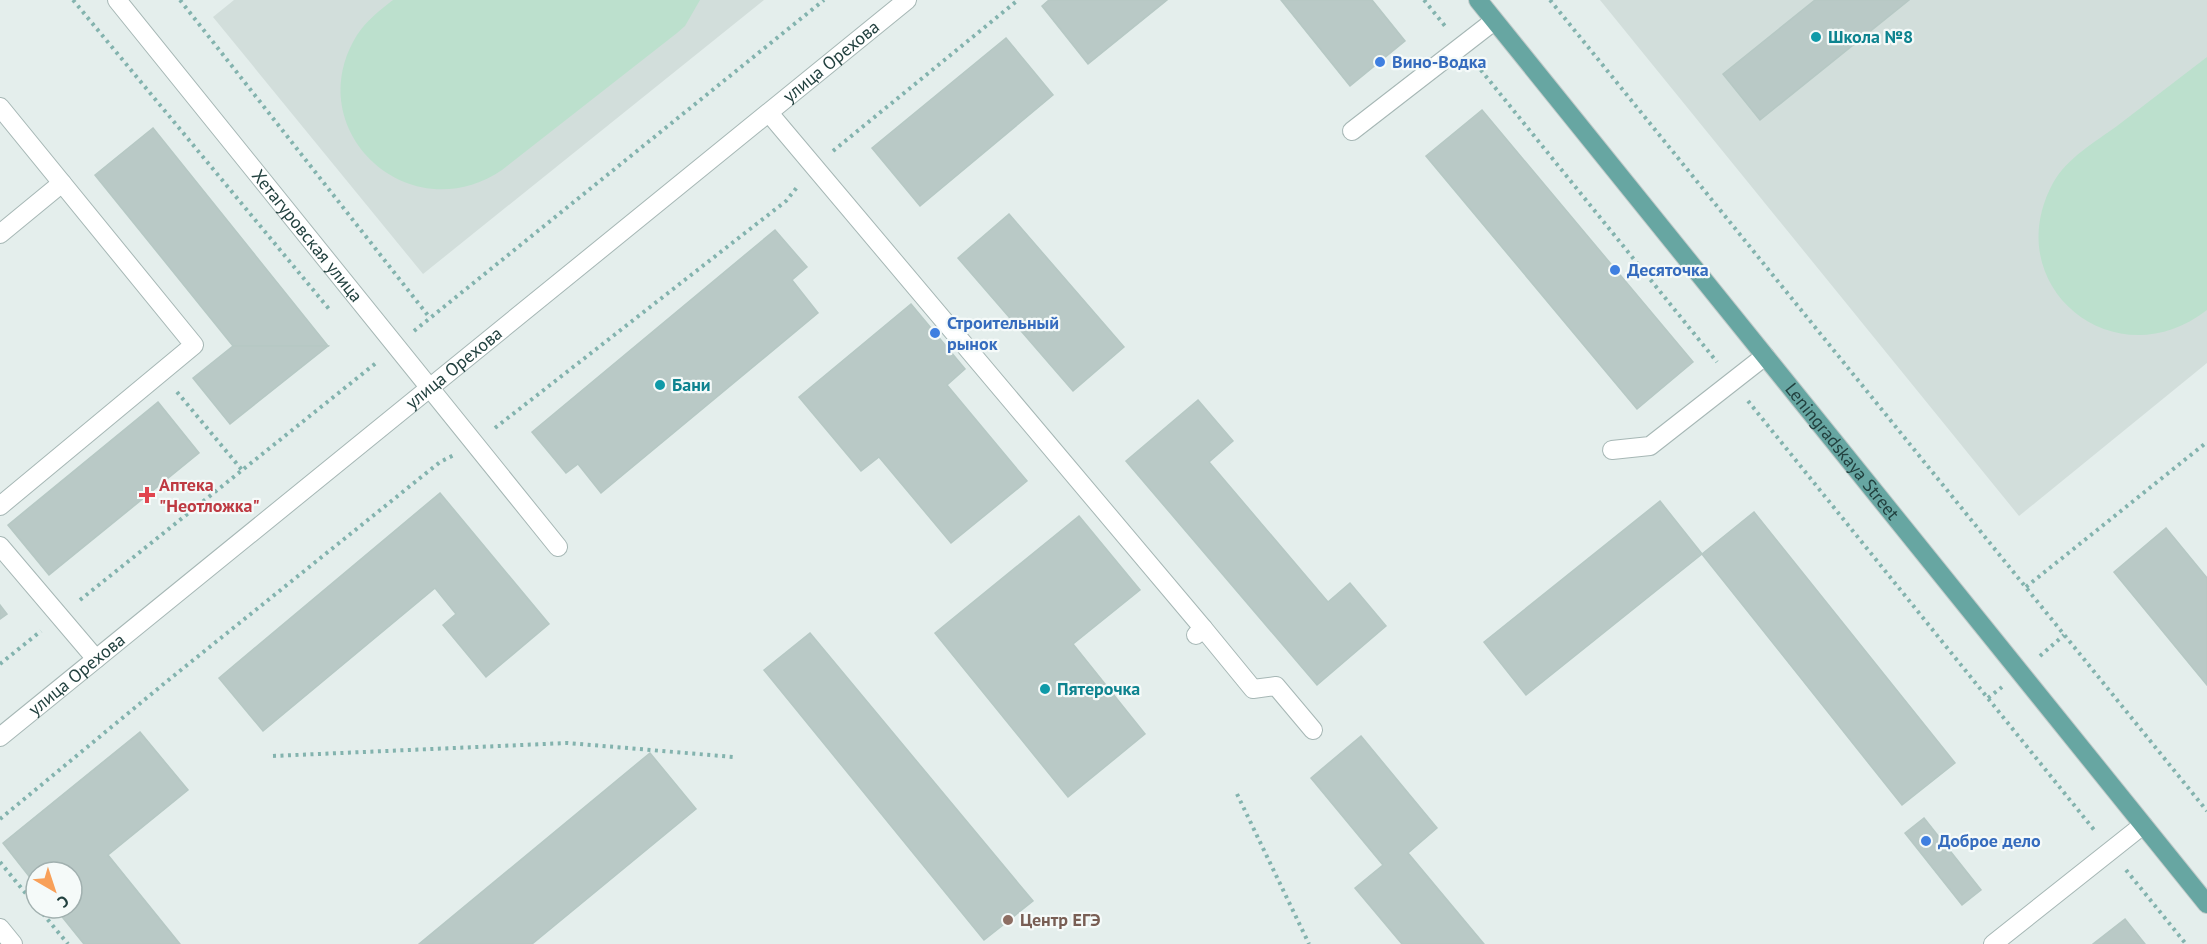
<svg xmlns="http://www.w3.org/2000/svg" width="2207" height="944" font-family="'PT Sans',sans-serif">
	<style>
		.built { fill: #d2dedb }
		.green { fill: #bce0cd }
		.building { fill: #b9c9c6; stroke: #b6c8c4; stroke-width: 1.5 }
		.lines { fill: none; stroke-linecap: round; stroke-linejoin: round }
		.minor-casing { stroke: #a6b7b5; stroke-width: 20 }
		.major-casing { stroke: #c1cac9; stroke-width: 20 }
		.path { stroke: #83b3ae; stroke-width: 4; stroke-dasharray: 3 4.5; stroke-linecap: butt }
		.minor { stroke: #fff; stroke-width: 18 }
		.major { stroke: #67a6a2; stroke-width: 18 }
		.culture-dot { fill: #0f9aa8; stroke: #f5faf9; stroke-width: 2 }
		.shop-dot { fill: #3f7fe0; stroke: #f5faf9; stroke-width: 2 }
		.health-dot { fill: #e0444e; stroke: #f5faf9; stroke-width: 2 }
		.education-dot { fill: #8d6e63; stroke: #f5faf9; stroke-width: 2 }
		.labels { text-anchor: middle; stroke-width: 4.5; stroke-linejoin: round; paint-order: stroke }
		.culture-label { font-size: 18px; font-weight: bold; fill: #0d838f; stroke: #f5faf9; text-anchor: start }
		.street-label { font-size: 18px; fill: #22413f; stroke: #f5faf9 }
		.shop-label { font-size: 18px; font-weight: bold; fill: #366cbe; stroke: #f5faf9; text-anchor: start }
		.health-label { font-size: 18px; font-weight: bold; fill: #be3a42; stroke: #f5faf9; text-anchor: start }
		.education-label { font-size: 18px; font-weight: bold; fill: #785e54; stroke: #f5faf9; text-anchor: start }
	</style>
	<rect width="100%" height="100%" fill="#e4eeec"/>
	<!-- built -->
	<g class="built">
		<path d="M234,0H764L423,274L213,17Z"/>
		<path d="M1600,0H2207V363L2019,516Z"/>
	</g>
	<!-- green -->
	<g class="green">
		<path d="M393,0H700L685,26L677,33L502,170C409,233 298,130 357,35C366,21 380,10 393,0Z"/>
		<path d="M2207,57V310C2115,382 1997,286 2053,183C2067,158 2095,142 2117,126C2147,103 2177,80 2207,57Z"/>
	</g>
	<!-- building -->
	<g class="building">
		<path d="M1049,0H1167L1088,64L1042,6Z"/>
		<path d="M1281,0H1372L1405,41L1350,86Z"/>
		<path d="M1815,0H1909L1760,120L1723,74Z"/>
		<path d="M1006,38L1053,95L920,206L872,148Z"/>
		<path d="M1482,110L1693,362L1637,409L1426,156Z"/>
		<path d="M153,128L328,346H233L95,175Z"/>
		<path d="M1009,214L1124,347L1073,391L958,258Z"/>
		<path d="M775,230L807,267L792,280L818,313L601,493L578,464L566,473L532,432Z"/>
		<path d="M911,304L965,369L947,385L1027,481L951,543L879,457L861,471L799,397Z"/>
		<path d="M233,346H328L230,424L193,378Z"/>
		<path d="M1198,400L1233,441L1209,462L1328,602L1350,583L1386,626L1317,685L1126,461Z"/>
		<path d="M158,402L199,453L49,575L8,525Z"/>
		<path d="M440,493L549,624L486,677L443,625L456,614L435,588L263,731L219,678Z"/>
		<path d="M1660,501L1702,554L1526,695L1484,642Z"/>
		<path d="M1754,512L1955,763L1902,805L1702,554Z"/>
		<path d="M1079,516L1140,590L1073,644L1145,734L1068,797L935,633Z"/>
		<path d="M2166,528L2207,578V685L2114,572Z"/>
		<path d="M0,605L7,614L0,619Z"/>
		<path d="M810,633L1033,901L984,940L764,670Z"/>
		<path d="M140,732L188,790L108,855L180,944H84L55,908H72V872H36V885L3,843Z"/>
		<path d="M1361,736L1437,828L1408,853L1484,944H1402L1355,888L1383,865L1311,778Z"/>
		<path d="M650,753L696,809L532,944H419Z"/>
		<path d="M1924,818L1981,890L1962,905L1905,833Z"/>
		<path d="M2125,919L2145,944H2093Z"/>
	</g>
	<g class="lines">
		<!-- minor casing -->
		<g class="minor-casing">
			<g id="minor">
				<path id="s1" d="M117,0L558,547"/>
				<path d="M0,107L194,345L0,506"/>
				<path d="M769,113L1203,628L1196,635"/>
				<path d="M1352,131L1494,21"/>
				<path d="M0,234L62,183"/>
				<path d="M1612,450L1650,446L1765,356"/>
				<path d="M0,546L96,659"/>
				<path d="M1203,628L1253,689L1276,686L1313,730"/>
				<path id="s2" d="M0,737L907,0"/>
				<path d="M0,928L13,944"/>
				<path d="M1993,944L2143,825"/>
			</g>
		</g>
		<!-- major casing -->
		<g class="major-casing">
			<g id="major">
				<path id="s3" d="M1478,0L2207,904"/>
			</g>
		</g>
		<!-- path -->
		<g class="path">
			<path d="M73,0L329,309"/>
			<path d="M180,0L430,318"/>
			<path d="M1424,0L1445,26"/>
			<path d="M1550,0L2207,811"/>
			<path d="M1476,64L1717,362"/>
			<path d="M833,151L1018,0"/>
			<path d="M414,331L824,0"/>
			<path d="M177,392L242,470"/>
			<path d="M1748,401L2095,831"/>
			<path d="M495,428L786,201L798,186"/>
			<path d="M2026,587L2207,442"/>
			<path d="M80,600L376,363"/>
			<path d="M2040,656L2064,635"/>
			<path d="M0,664L41,631"/>
			<path d="M1988,698L2002,687"/>
			<path d="M273,756L567,743L734,757"/>
			<path d="M1237,794L1309,944"/>
			<path d="M0,819L166,682L440,462L454,455"/>
			<path d="M0,862L36,906"/>
			<path d="M2126,870L2186,944"/>
			<path d="M38,908L68,944"/>
		</g>
		<!-- minor -->
		<use href="#minor" class="minor"/>
		<!-- major -->
		<use href="#major" class="major"/>
	</g>
	<!-- markers -->
	<g class="culture-dot">
		<circle cx="1816" cy="37" r="6"/>
		<circle cx="660" cy="385" r="6"/>
		<circle cx="1045" cy="689" r="6"/>
	</g>
	<g class="shop-dot">
		<circle cx="1380" cy="62" r="6"/>
		<circle cx="1615" cy="270" r="6"/>
		<circle cx="935" cy="333" r="6"/>
		<circle cx="1926" cy="841" r="6"/>
	</g>
	<path class="health-dot" d="M144 486h6v6h6v6h-6v6h-6v-6h-6v-6h6z"/>
	<circle class="education-dot" cx="1008" cy="920" r="6"/>
	<g class="labels">
		<!-- culture labels -->
		<g class="culture-label">
			<text x="1828" y="43">Школа №8</text>
			<text x="672" y="391">Бани</text>
			<text x="1057" y="695">Пятерочка</text>
		</g>
		<!-- street labels -->
		<g class="street-label">
			<text dy="6" stroke="none"><textPath href="#s2" startOffset="1071">улица Орехова</textPath></text>
			<text dy="6" stroke="none"><textPath href="#s1" startOffset="303">Хетагуровская улица</textPath></text>
			<text dy="6" stroke="none"><textPath href="#s2" startOffset="585">улица Орехова</textPath></text>
			<text dy="6" stroke="none"><textPath href="#s3" startOffset="580">Leningradskaya Street</textPath></text>
			<text dy="6" stroke="none"><textPath href="#s2" startOffset="99">улица Орехова</textPath></text>
		</g>
		<!-- shop labels -->
		<g class="shop-label">
			<text x="1392" y="68">Вино-Водка</text>
			<text x="1627" y="276">Десяточка</text>
			<text x="947" y="329">Строительный<tspan x="947" dy="21">рынок</tspan></text>
			<text x="1938" y="847">Доброе дело</text>
		</g>
		<!-- health labels -->
		<g class="health-label">
			<text x="159" y="491">Аптека<tspan x="159" dy="21">"Неотложка"</tspan></text>
		</g>
		<!-- education labels -->
		<g class="education-label">
			<text x="1020" y="926">Центр ЕГЭ</text>
		</g>
	</g>
	<!-- north arrow -->
	<g transform="translate(54 890) rotate(141)"><circle r="28" fill="#f5faf9" stroke="#a1b0af" stroke-width="1.5"/>
	<path d="M0-4.5L10 22L0 15L-10 22Z" fill="#f8a059"/>
	<text y="-9" font-size="16" font-weight="bold" text-anchor="middle" fill="#22413f">С</text>
	</g>
</svg>
